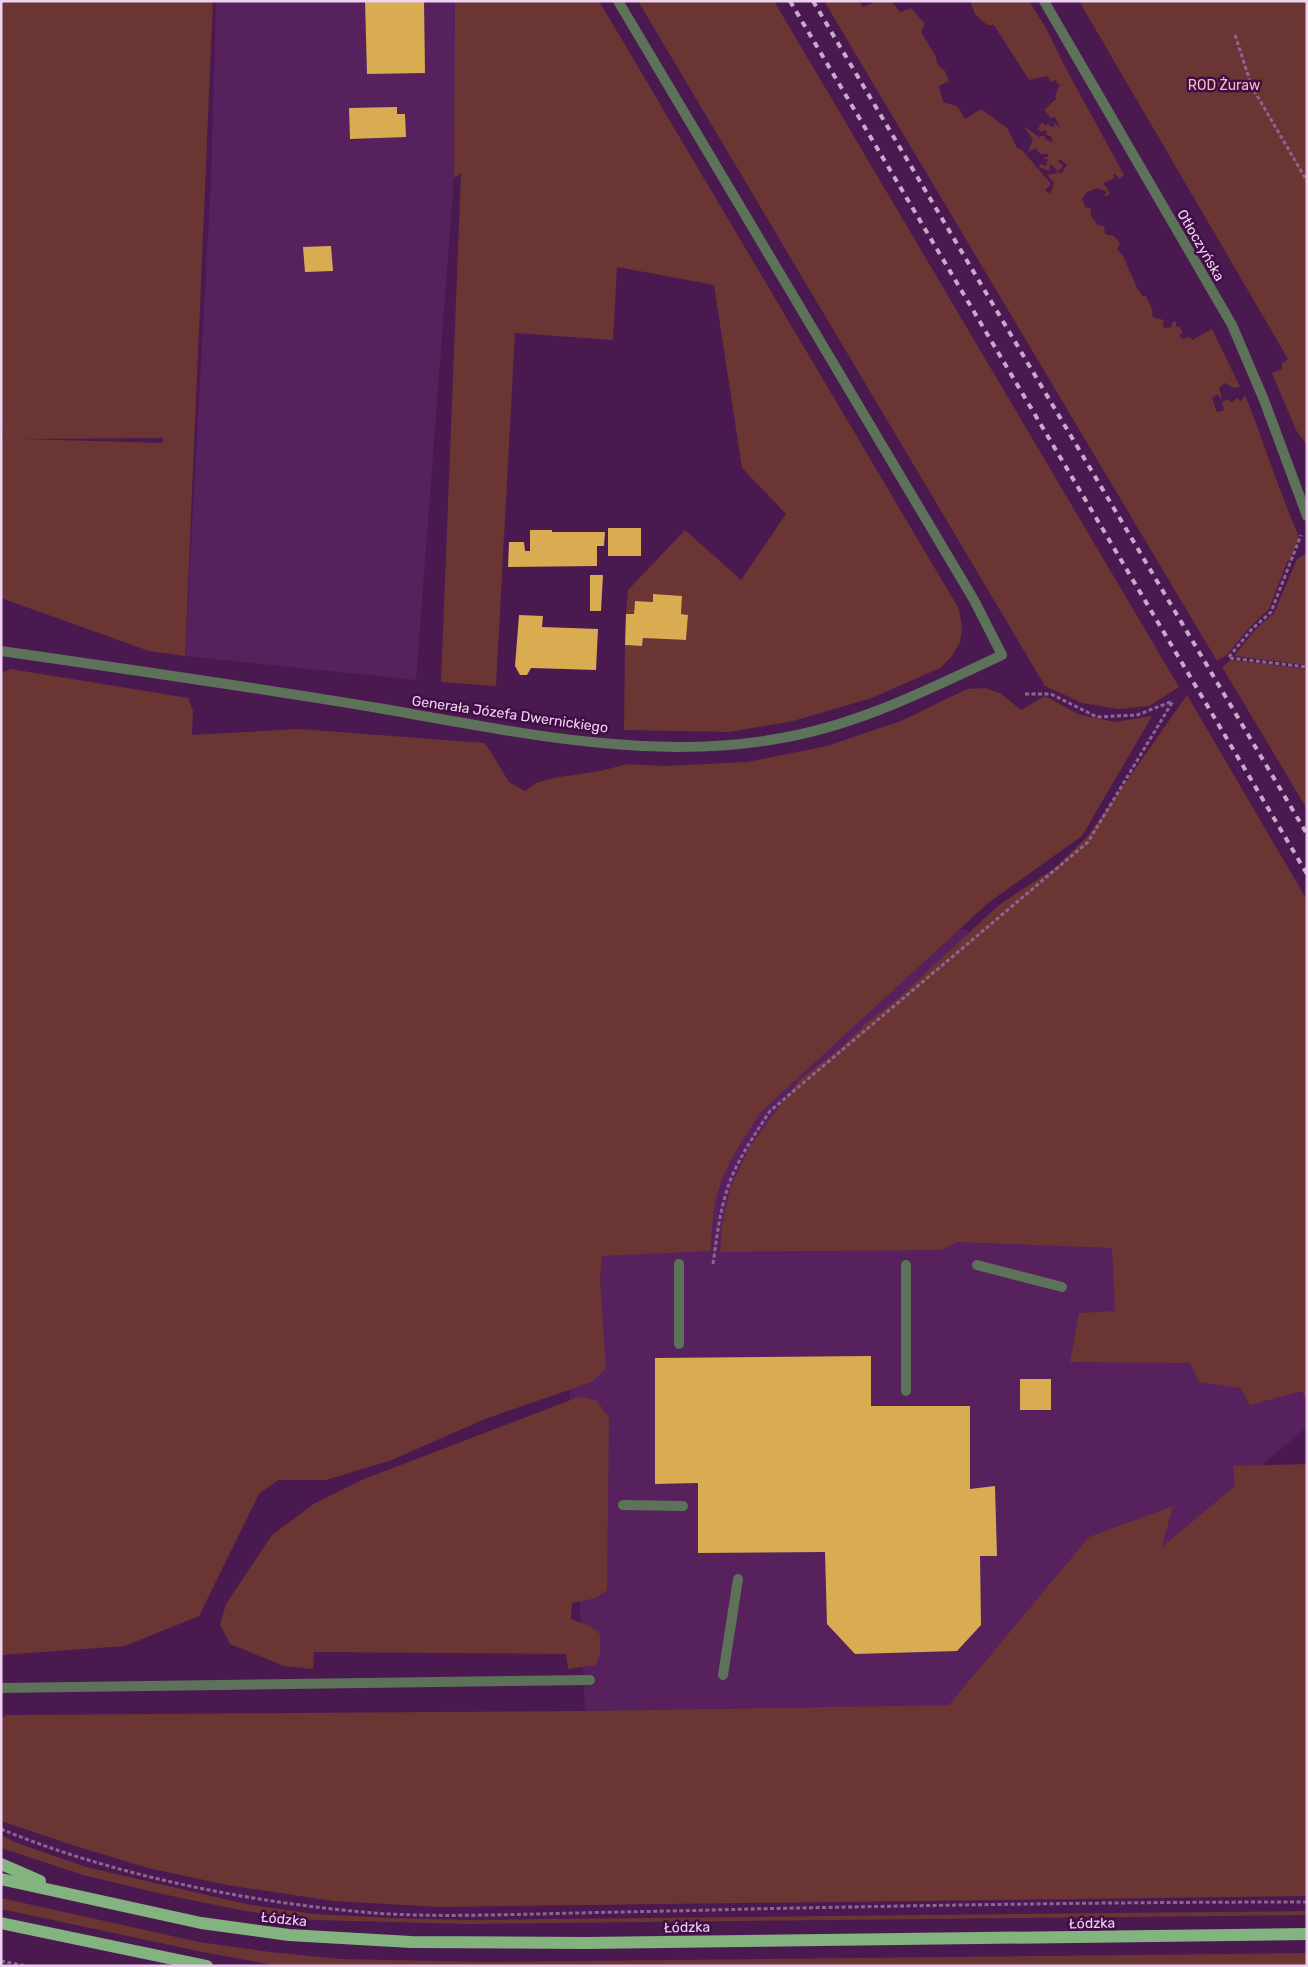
<svg xmlns="http://www.w3.org/2000/svg" width="1308" height="1967" font-family="Rubik,sans-serif">
	<style>
		.built { fill: #57215e }
		.green { fill: #6a3533; fill-rule: evenodd }
		.building { fill: #d9ac51 }
		.lines { fill: none; stroke-linecap: round; stroke-linejoin: round }
		.path { stroke: #8d6592; stroke-width: 3; stroke-dasharray: 4 2.5; stroke-linecap: butt }
		.lane { stroke: #5c735a; stroke-width: 10 }
		.street { stroke: #5c735a; stroke-width: 10 }
		.primary { stroke: #83b47f; stroke-width: 12 }
		.rail { stroke: #cba9ce; stroke-width: 4; stroke-dasharray: 6 6; stroke-linecap: butt }
		.labels { text-anchor: middle; stroke-width: 5; stroke-linejoin: round; paint-order: stroke }
		.park-label { font-size: 14px; fill: #f3bfbb; stroke: #3f0e45 }
		.street-label { font-size: 14px; fill: #f0d3f3; stroke: #3f0e45 }
	</style>
	<rect width="100%" height="100%" fill="#4a1950"/>
	<!-- built -->
	<g class="built">
		<path d="M216,1H455L454,178L416,680L185,656L211,180Z"/>
		<path d="M909,913L1038,952L1307,1391V1427L1162,1548L950,1705L585,1711L562,1236Z"/>
	</g>
	<!-- green -->
	<g class="green">
		<path d="M1,1H213L185,656L149,651L1,598V439H3L1,366ZM163,438V443L23,439Z"/>
		<path d="M455,1H599L959,609L962,628L960,642L952,656L940,668L872,698L793,721L730,732L624,730L625,645L642,646L643,638L686,640L688,615L681,614L682,596L653,595V602L635,601L634,614H626L628,590L685,530L741,580L786,514L742,468L714,285L617,267L613,340L515,333L496,686L441,682L461,173L454,178Z"/>
		<path d="M638,1H774L1179,687L1149,706L1119,709L1082,703L1045,686Z"/>
		<path d="M824,1H859L863,7L878,1H891L900,12L911,8L925,24L921,32L936,57L937,64L945,71L949,81L939,86L943,102L957,106L965,119L981,109L1007,128L1017,148L1022,150L1051,184L1045,190L1050,194L1054,183L1047,175L1057,173L1056,170L1061,174L1067,165L1060,159L1058,162L1063,165L1059,171L1050,164L1049,171L1039,167L1040,164L1046,166L1048,159H1042L1048,156V154H1040L1036,148L1028,152L1033,140L1024,126L1040,138V136H1044L1046,140L1053,142L1051,136L1046,135L1047,131L1044,130L1042,132L1038,129L1042,122L1044,125L1048,124L1052,127L1055,126L1054,122L1060,128L1055,117L1051,118L1044,110L1056,99L1055,96L1060,84H1057L1056,80L1051,82L1047,76L1029,80L994,25H987L975,14L970,1H1029L1046,28L1064,65L1124,175L1119,179L1115,174L1113,175L1115,178L1103,183L1110,193L1106,196L1104,195L1107,192L1102,189L1101,190L1098,188L1087,192L1082,199L1085,207L1091,209V216L1098,225L1104,226L1105,234L1114,236L1120,244L1117,249L1123,256L1138,290L1140,291L1142,296H1146L1153,312L1151,314L1154,318L1164,320L1163,325L1164,328L1172,327L1171,323L1176,321V327L1179,326L1183,333L1179,335L1182,339L1189,337L1192,340L1212,329L1240,387L1234,388L1225,383L1219,388L1222,398H1220L1218,394L1212,398L1217,412L1224,410L1222,402L1228,399L1231,403L1237,398L1241,401L1245,395C1264,442 1279,491 1299,537L1290,560L1287,562L1269,609L1248,629L1227,655L1217,661Z"/>
		<path d="M1079,1H1307V445L1296,430L1272,373L1282,369V364L1288,359Z"/>
		<path d="M1306,554L1307,665L1234,656L1254,631L1274,613L1297,559Z"/>
		<path d="M1231,660L1307,669V809L1222,667Z"/>
		<path d="M11,669L188,698L193,711L192,735L299,729L485,743L509,782L525,791L536,783L553,778L600,771L628,764L666,766L747,762L827,746L901,721L967,689L985,688L1000,693L1021,710L1045,696L1078,714L1115,722L1152,716L1082,836L988,903L761,1112C747,1134 730,1157 721,1182C713,1204 712,1227 710,1251L602,1256L600,1279L606,1368L592,1382L485,1419L392,1460L326,1480H278L259,1494L199,1616L125,1646L1,1655V673Z"/>
		<path d="M1187,695L1307,900V1402L1302,1391L1250,1405L1240,1388L1199,1382L1190,1363L1070,1362L1079,1313L1115,1311L1112,1248L957,1242L941,1250L720,1252L722,1224L730,1188L750,1146L799,1080L841,1048L867,1022L893,1003L999,905L1056,867L1088,836Z"/>
		<path d="M581,1396L597,1401L609,1418L607,1590L596,1598L572,1603L571,1619L590,1626L600,1634V1653L596,1665L568,1669L566,1654L314,1652L313,1669L284,1666L230,1644L220,1625L226,1604L272,1535L315,1503L364,1479Z"/>
		<path d="M1307,1464V1896L438,1907L333,1901L227,1885L148,1868L75,1846L1,1821V1720L5,1715L585,1711L949,1705L1089,1537L1173,1506L1162,1547L1235,1486L1233,1466Z"/>
		<path d="M1,1835L17,1843L86,1867L246,1904L315,1914L389,1918L467,1920L1307,1911V1915L468,1924L314,1920L245,1911L162,1894L83,1875L1,1848Z"/>
		<path d="M1,1898L199,1942L270,1952L340,1959L487,1962L1307,1953V1966H278L198,1951L1,1909Z"/>
	</g>
	<!-- building -->
	<g class="building">
		<path d="M365,1H424L425,73L367,74Z"/>
		<path d="M397,107V114H405L406,137L350,139L349,108Z"/>
		<path d="M331,246L333,271L305,272L303,247Z"/>
		<rect x="608" y="528" width="33" height="28"/>
		<path d="M530,530H552V532H605L604,546H597V566L508,567L509,542H524L525,551H530Z"/>
		<path d="M590,575H603L601,611H590Z"/>
		<path d="M653,594L682,596L681,614L688,615L686,640L643,638L642,646L625,645L626,614H634L635,601L653,602Z"/>
		<path d="M519,615L543,616L542,627L598,629L596,670L531,668L527,675H520L515,666Z"/>
		<path d="M871,1356V1406H970V1489L995,1486L997,1556H980L981,1625L957,1651L855,1654L827,1624L825,1552L698,1553V1483L655,1484V1358Z"/>
		<rect x="1020" y="1379" width="31" height="31"/>
	</g>
	<g class="lines">
		<!-- path -->
		<g class="path">
			<path d="M1235,35L1252,87L1307,181"/>
			<path d="M1229,657L1251,630L1271,612L1301,535"/>
			<path d="M1230,658L1307,667"/>
			<path d="M1025,694H1051L1097,717L1137,715L1173,701"/>
			<path d="M713,1264C717,1236 720,1208 730,1181C740,1156 755,1134 770,1111L1088,842L1173,701"/>
			<path d="M1,1829C114,1876 253,1903 374,1913C429,1917 485,1915 539,1914C610,1912 681,1911 751,1909C936,1905 1121,1902 1307,1902"/>
			<path d="M1,1961L27,1966"/>
		</g>
		<!-- lane -->
		<g class="lane">
			<path d="M679,1264V1344"/>
			<path d="M977,1265L1062,1287"/>
			<path d="M906,1391V1265"/>
			<path d="M623,1505L683,1506"/>
			<path d="M723,1675L738,1579"/>
		</g>
		<!-- street -->
		<g class="street">
			<path d="M1044,1L1232,325L1264,400L1307,516"/>
			<path d="M1,651C127,669 253,687 378,708C508,730 644,762 776,739C857,726 929,689 1002,655L974,600L618,1"/>
			<path d="M1,1688L590,1680"/>
		</g>
		<!-- primary -->
		<g class="primary">
			<path d="M1,1864L40,1881"/>
			<path d="M1,1879L201,1923L289,1935L411,1942L586,1943L1307,1934"/>
			<path d="M1,1923L207,1966"/>
		</g>
		<!-- rail -->
		<g class="rail">
			<path d="M790,1L1307,874"/>
			<path d="M813,1L1307,834"/>
		</g>
	</g>
	<g class="labels">
		<!-- park labels -->
		<g class="park-label">
			<text x="1224" y="90">ROD Żuraw</text>
		</g>
		<!-- street labels -->
		<g class="street-label">
			<text transform="translate(1201 245) rotate(60)" y="5">Otłoczyńska</text>
			<text transform="translate(510 714) rotate(8)" y="5">Generała Józefa Dwernickiego</text>
			<text transform="translate(284 1919) rotate(6)" y="5">Łódzka</text>
			<text transform="translate(1092 1923) rotate(-1)" y="5">Łódzka</text>
			<text transform="translate(687 1927) rotate(-1)" y="5">Łódzka</text>
		</g>
	</g>
	<!-- border -->
	<rect width="1308" height="1967" fill="none" stroke="#f0d3f3" stroke-width="5"/>
</svg>
